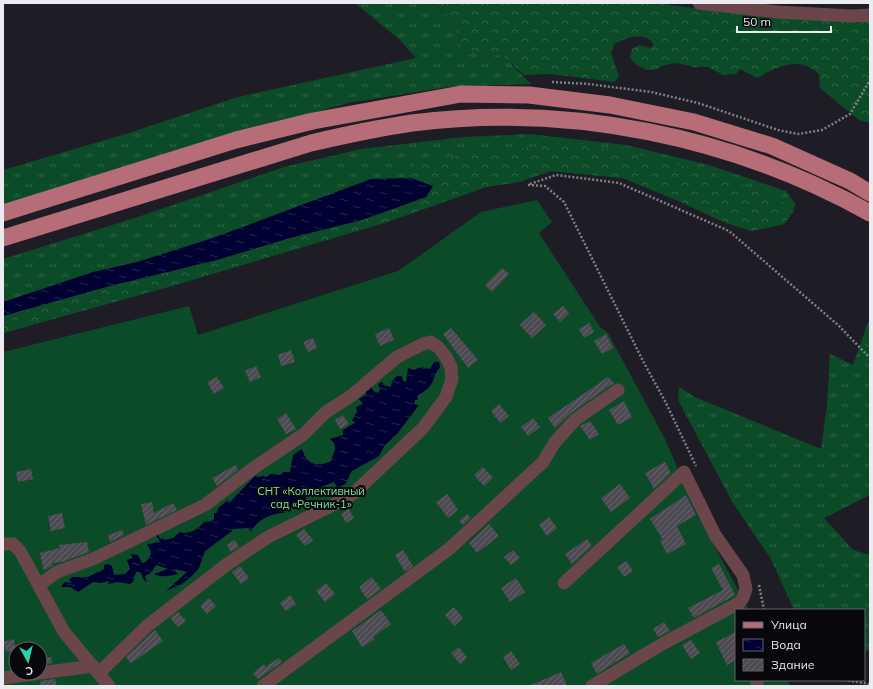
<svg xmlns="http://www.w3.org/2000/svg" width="873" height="689" font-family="Mulish,sans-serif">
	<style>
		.grass { fill: url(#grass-tufts) }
		.forest { fill: url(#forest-crowns) }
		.garden { fill: #0c4b27; fill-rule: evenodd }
		.water { fill: url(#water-ripples) }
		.building { fill: url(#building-hatch) }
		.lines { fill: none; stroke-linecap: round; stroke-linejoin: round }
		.path { stroke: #807f86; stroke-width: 2.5; stroke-dasharray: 2 2; stroke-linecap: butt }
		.minor { stroke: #6a464b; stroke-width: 13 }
		.major { stroke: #b66d77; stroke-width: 17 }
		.labels { text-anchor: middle; stroke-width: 4; stroke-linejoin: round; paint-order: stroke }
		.park-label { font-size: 11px; fill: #7fe9a2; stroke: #08070b }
	</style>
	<defs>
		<pattern id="grass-tufts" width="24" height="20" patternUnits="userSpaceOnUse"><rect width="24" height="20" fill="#0c4b27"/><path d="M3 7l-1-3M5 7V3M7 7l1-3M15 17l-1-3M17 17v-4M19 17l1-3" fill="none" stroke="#306547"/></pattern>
		<pattern id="forest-crowns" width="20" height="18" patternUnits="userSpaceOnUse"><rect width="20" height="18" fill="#0c4b27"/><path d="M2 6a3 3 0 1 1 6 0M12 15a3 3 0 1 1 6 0" fill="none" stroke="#306547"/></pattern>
		<pattern id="water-ripples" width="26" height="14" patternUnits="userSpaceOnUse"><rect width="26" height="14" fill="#003"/><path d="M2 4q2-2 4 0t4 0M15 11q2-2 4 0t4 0" fill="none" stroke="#252551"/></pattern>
		<pattern id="building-hatch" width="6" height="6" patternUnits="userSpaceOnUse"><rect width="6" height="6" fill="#4e4a53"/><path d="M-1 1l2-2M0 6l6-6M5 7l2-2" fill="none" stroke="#68646c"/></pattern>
	</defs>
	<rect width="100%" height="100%" fill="#1e1d25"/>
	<!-- grass -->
	<g class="grass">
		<path d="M355,3H431L447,15L460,34L462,52L502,55L531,84L448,87L348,103L198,145L3,207V170L129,133L238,97L416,58L400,40Z"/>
		<path d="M530,134L626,145L709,165L786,191L795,203L793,212L784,224L751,231L723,222L681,202L623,178L551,171L519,182L486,187L387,222L175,285L3,333V259L138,217L284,167L361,149L464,137Z"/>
		<path d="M868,322L870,324V495L824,518L853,550L870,555V650L864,652V610H794L771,559L733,503L678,400L679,387L695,397L821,449L827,406L830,354L853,365Z"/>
	</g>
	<!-- forest -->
	<g class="forest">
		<path d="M432,3H655L741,14L870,21V122H865L859,120L820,88L819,74C798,55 777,67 757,78L740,69L736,74L723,75L708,67H694L677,63L664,65L655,70H647L635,64L630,57L632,49L639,45L650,48L654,45C646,30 625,38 614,44L611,53L619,76L615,82L551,74L524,75L502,55L462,52C459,28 452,17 432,3Z"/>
		<path d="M570,142L627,152L708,172L779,198L793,212L784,224L751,231L720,220L681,202L623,178L551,171L519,182L486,187L387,222L175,285L3,333V316L110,286L217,260L290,238L362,220L426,197L433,186L411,178L413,165L432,159Z"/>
	</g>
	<!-- garden -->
	<path class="garden" d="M537,200L552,222L539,233L600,327L608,333L665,439L697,514L749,610H736V680H787L790,686H3V352L189,306L198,335L398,271L481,212ZM16,649H40V673H16Z"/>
	<!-- water -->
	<g class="water">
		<path d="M411,178L433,186L426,197L362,220L290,238L217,260L110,286L3,316V302L93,272L137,262L213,238L371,179Z"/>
		<path d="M439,361L440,368C435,372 435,377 432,383C429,389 423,392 417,396L418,400H415L414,404L419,405L397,434L385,445L379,456L352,471C347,478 349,486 337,487L334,482L316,489L313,498L310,495H306V500L298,502L302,507H282L284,513C271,513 258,520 251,531L248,528L231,529L232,531L205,551L199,568L192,576L182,584L166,591L187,572L174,569L178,574C170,576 161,578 154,574L168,569L156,565L151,573L145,576L147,582L144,580L140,572H136L133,582L130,584L117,582L108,584L109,581L101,583L93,582L78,592L70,587H61L65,582L72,583L69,580L72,577H88L104,569V565L108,564L112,566L114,575L125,574L130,569L127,560L133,558L130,554L138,555L142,563C148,563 150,556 151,552L147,544L160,542L154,531L162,540L163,537L164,540L173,538L180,532C188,535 199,529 204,522L211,521L214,519V513H217L218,508L228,500L230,502L255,476L258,477L263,476L266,477L271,474L280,475L283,472H290L293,455L302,449C306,464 317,468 331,461L335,449L334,443L330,439L343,435V430L356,422L352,421L355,414L357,413L356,407L363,404L359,399L366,395V390H370L371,386L373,391L378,393L380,390L378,384L383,382V385L391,387L392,381L397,376H402L403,381L406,382L408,368L414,370L420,367L430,369L434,362Z"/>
	</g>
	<!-- building -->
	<g class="building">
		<path d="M502,268L509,274L492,292L485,285Z"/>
		<path d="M563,306L569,313L560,322L553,314Z"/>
		<path d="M534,312L546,325L532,338L520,325Z"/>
		<path d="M589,323L594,332L584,338L579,329Z"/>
		<path d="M389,328L394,340L380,346L375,334Z"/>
		<path d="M451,328L478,360L468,368L443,334Z"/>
		<path d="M606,334L613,348L602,354L594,341Z"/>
		<path d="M313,338L317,348L308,352L303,342Z"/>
		<path d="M291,350L295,362L281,366L278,355Z"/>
		<path d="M256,366L261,377L250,382L245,371Z"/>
		<path d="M217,377L224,388L214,394L207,382Z"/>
		<path d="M608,377L614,383L571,413L555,428L548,418Z"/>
		<path d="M624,401L632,417L618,425L609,410Z"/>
		<path d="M499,404L509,416L500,423L491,411Z"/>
		<path d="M286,413L296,429L286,434L277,419Z"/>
		<path d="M343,415L349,424L340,429L335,420Z"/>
		<path d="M533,418L540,427L528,436L521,427Z"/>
		<path d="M590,421L599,434L590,440L580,426Z"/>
		<path d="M665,462L671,473L654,489L645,473Z"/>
		<path d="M236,465L238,470L217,486L212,478Z"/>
		<path d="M483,467L493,478L484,486L474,475Z"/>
		<path d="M31,469L33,479L18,482L16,472Z"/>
		<path d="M620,484L630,498L611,512L601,498Z"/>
		<path d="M447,494L458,510L448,518L436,502Z"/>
		<path d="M686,495L696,515L677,526L686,544L667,554L660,541L663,540L650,519Z"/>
		<path d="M152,502L154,513L173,503L177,510L146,525L141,504Z"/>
		<path d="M349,509L354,518L346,523L341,514Z"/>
		<path d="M62,513L65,528L51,531L48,516Z"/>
		<path d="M467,514L471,518L463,525L459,521Z"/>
		<path d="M549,517L557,528L547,536L539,525Z"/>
		<path d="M489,524L499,536L477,553L469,543Z"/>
		<path d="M304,529L313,540L305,546L296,535Z"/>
		<path d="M122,530L124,535L110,542L108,535Z"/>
		<path d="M587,539L592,546L572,564L565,554Z"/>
		<path d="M235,540L239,547L231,552L227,545Z"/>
		<path d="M87,542L89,552L62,562L52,563L53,565L44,571L40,553L60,548L59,545Z"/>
		<path d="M403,550L413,566L405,572L395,555Z"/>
		<path d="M513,550L520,558L511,565L504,557Z"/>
		<path d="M626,561L633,571L624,577L617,567Z"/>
		<path d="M719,564L735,595L694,618L688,608L723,590L711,568Z"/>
		<path d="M240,566L249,578L241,584L232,572Z"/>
		<path d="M372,577L381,589L367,599L359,587Z"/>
		<path d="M516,578L525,592L510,602L501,588Z"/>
		<path d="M326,583L335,594L325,602L316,591Z"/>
		<path d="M290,595L296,604L286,611L280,603Z"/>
		<path d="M209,598L216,606L207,614L200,606Z"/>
		<path d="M454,607L463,618L454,626L445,615Z"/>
		<path d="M381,610L391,624L373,637L375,639L362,647L352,631Z"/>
		<path d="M178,612L186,621L178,627L170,618Z"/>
		<path d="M664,622L670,631L658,637L653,629Z"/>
		<path d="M155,630L163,641L131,663L126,657Z"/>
		<path d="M736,632V660L727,665L716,642Z"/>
		<path d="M14,639L16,650L6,652L3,642Z"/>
		<path d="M691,640L700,653L691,659L682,645Z"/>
		<path d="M624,644L630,653L597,674L591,663Z"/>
		<path d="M459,647L467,658L460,664L451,653Z"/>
		<path d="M511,651L520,664L511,670L503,657Z"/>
		<path d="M51,657L52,663L40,665V659Z"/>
		<path d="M279,658L282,662L258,679L253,673L264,664L265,667Z"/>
		<path d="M561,672L567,686H529Z"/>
		<path d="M55,679L57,686H40V681Z"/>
	</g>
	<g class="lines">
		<!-- path -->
		<g class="path">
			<path d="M552,82L589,84L651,92L698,103L778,130L798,134L822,130L850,114L870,80"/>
			<path d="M530,184L556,175L619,183L729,231L838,325L870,358"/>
			<path d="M528,185L545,186L564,202L643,361L665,401L696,466"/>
			<path d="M759,585L764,610"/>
			<path d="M844,680L870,684"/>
		</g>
		<!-- minor -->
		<g class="minor">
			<path d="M699,3L778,12L851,16L870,15"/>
			<path d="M3,544H13L20,551L64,632L109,686"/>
			<path d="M564,583L684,472L715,535L743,575L746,589L743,598L739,603L664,643L592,686"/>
			<path d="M39,585L57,572L93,559L205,505L255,467L304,434L326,412L351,396L397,357L423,344L430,342L438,347L446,357L451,367L452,379L446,397L423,428L354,493L343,500L268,537L226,565L147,626L99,673"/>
			<path d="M3,678L93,666"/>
			<path d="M757,680V686"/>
			<path d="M263,686L449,549L543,462L555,442L576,419L618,390"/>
		</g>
		<!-- major -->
		<g class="major">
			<path d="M3,213L236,140L313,121L461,94L529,95L610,105L694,122L772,146L850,181L870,193"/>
			<path d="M3,238L311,143C345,135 378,128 412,123C569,103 732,136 870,213"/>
		</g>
	</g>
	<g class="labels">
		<!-- park labels -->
		<g class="park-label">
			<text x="311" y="495">СНТ «Коллективный<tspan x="311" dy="13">сад «Речник-1»</tspan></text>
		</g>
	</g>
	<!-- border -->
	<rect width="873" height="689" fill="none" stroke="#ecebf1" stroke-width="8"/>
	<!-- legend -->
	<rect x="735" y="609" width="130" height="72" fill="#08070b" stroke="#636267"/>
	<rect x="743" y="622" width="20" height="6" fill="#b66d77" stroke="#636267"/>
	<text x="771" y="629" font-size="12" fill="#ecebf1">Улица</text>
	<rect x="743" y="639" width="20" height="12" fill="url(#water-ripples)" stroke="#636267"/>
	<text x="771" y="649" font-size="12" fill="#ecebf1">Вода</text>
	<rect x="743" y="659" width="20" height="12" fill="url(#building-hatch)" stroke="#636267"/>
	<text x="771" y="669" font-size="12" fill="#ecebf1">Здание</text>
	<!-- north arrow -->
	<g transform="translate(28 661) rotate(172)"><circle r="19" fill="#08070b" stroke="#636267"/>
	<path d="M0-3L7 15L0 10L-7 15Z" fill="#24d5af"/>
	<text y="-6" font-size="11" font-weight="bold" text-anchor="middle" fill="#ecebf1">С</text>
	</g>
	<!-- scale -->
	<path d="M737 26v6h94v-6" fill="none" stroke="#ecebf1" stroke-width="2"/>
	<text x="743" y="26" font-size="12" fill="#ecebf1" stroke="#08070b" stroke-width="3" paint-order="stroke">50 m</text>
</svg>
